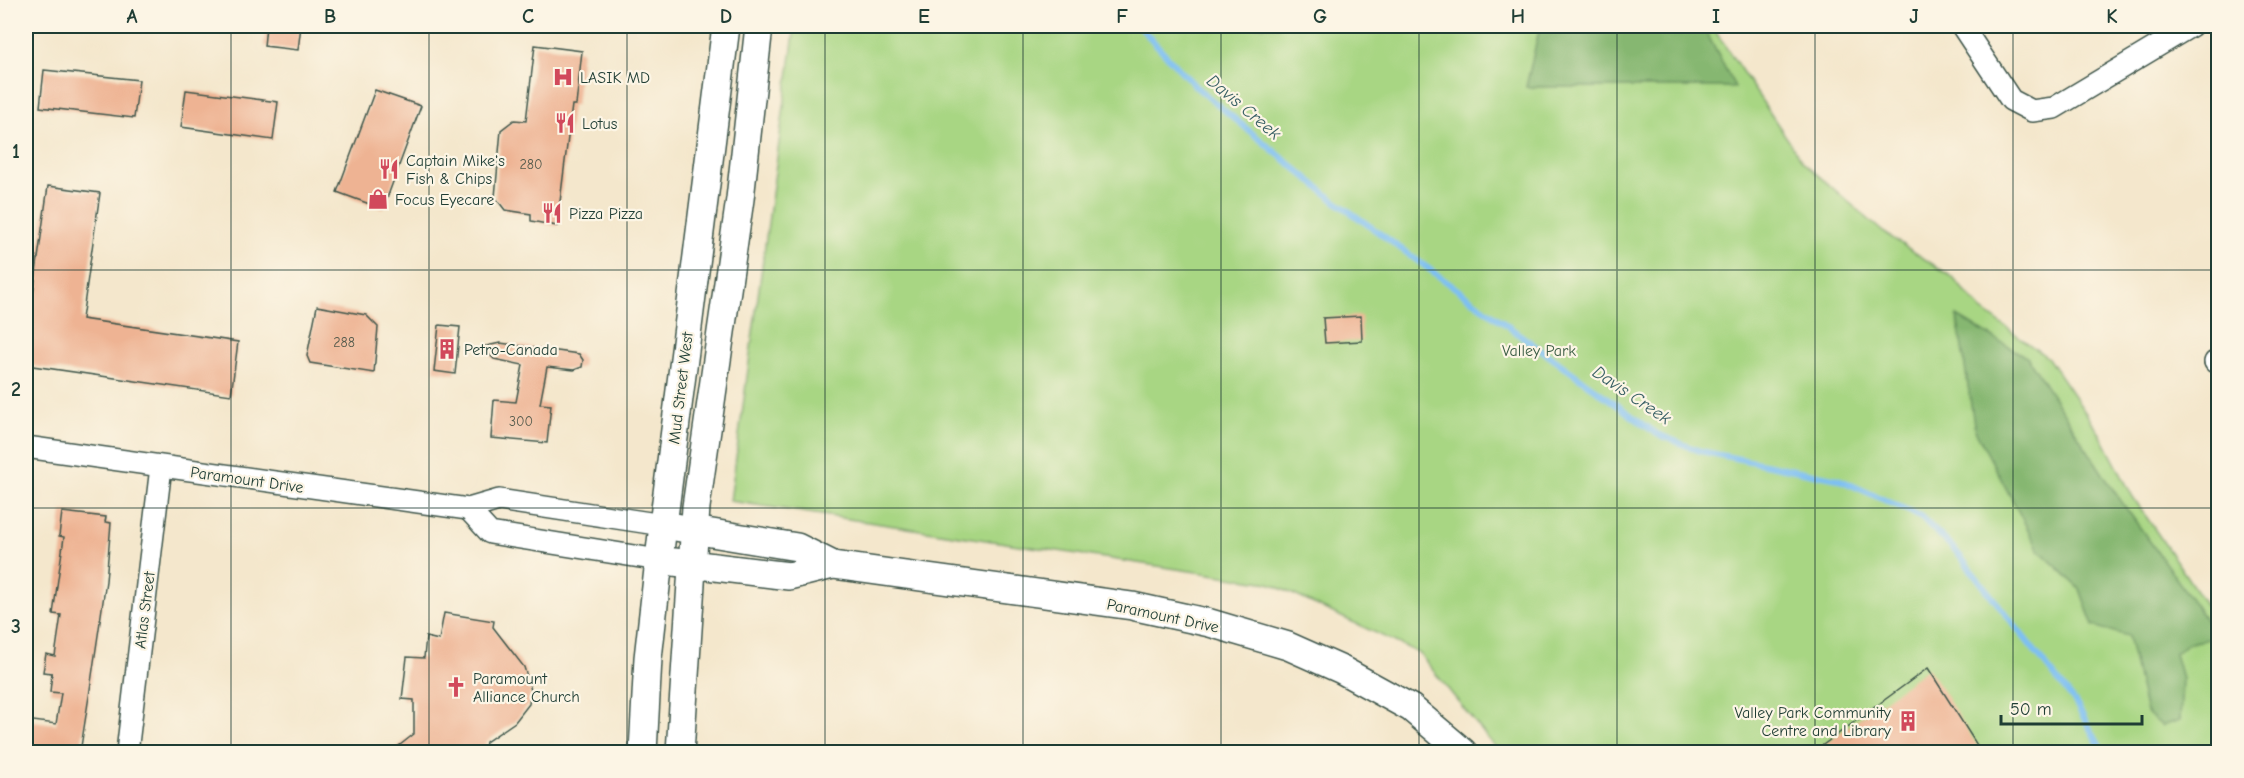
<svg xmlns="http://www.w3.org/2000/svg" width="2244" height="778" font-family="'Comic Neue',sans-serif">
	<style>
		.green { fill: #a8d683; stroke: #648a5c; stroke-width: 1.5 }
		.forest { fill: #86b771; stroke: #527a52; stroke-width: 1.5 }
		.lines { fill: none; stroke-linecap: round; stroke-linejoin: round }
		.stream { stroke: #7dbff3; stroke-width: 6 }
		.building { fill: #eeb393 }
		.minor-casing { stroke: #3f564b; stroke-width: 24 }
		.major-casing { stroke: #3f564b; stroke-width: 30 }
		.minor { stroke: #fff; stroke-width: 21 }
		.major { stroke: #fff; stroke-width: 27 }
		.grid { fill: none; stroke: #1f3d34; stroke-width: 1.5; stroke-opacity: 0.55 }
		.labels { text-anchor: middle; stroke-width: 4.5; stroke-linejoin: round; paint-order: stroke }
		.number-label { font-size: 14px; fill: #535a4c }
		.poi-label { font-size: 16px; fill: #1f3d34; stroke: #fcf5e5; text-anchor: start }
		.park-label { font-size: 16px; fill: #3a5c44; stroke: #fcf5e5 }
		.street-label { font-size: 16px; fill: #1f3d34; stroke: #fcf5e5 }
		.water-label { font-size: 18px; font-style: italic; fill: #365e64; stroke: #fcf5e5 }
		.neatline { fill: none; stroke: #1f3d34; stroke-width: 2 }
		.grid-label { font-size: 20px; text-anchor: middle; font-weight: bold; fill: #1f3d34 }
	</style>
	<rect width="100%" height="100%" fill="#fcf5e5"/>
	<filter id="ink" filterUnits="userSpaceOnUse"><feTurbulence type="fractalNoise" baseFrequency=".0167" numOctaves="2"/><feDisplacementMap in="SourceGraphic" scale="12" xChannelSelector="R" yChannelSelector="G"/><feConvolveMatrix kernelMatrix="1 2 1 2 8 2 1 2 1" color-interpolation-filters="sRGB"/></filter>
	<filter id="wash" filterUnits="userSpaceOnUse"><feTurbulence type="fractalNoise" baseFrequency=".008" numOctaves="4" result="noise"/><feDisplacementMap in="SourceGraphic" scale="24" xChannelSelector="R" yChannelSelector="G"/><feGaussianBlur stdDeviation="1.35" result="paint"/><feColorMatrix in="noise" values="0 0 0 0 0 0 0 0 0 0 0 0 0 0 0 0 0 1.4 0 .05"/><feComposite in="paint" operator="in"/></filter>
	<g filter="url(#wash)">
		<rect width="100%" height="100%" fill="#f4e7cc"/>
		<!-- green -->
		<path class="green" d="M795,26H1715L1717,34L1803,162L1883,232L1951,276L1981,309L2048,358L2100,434L2133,497L2218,623V752H1499L1419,653L1269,583L730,501Z"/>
		<!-- forest -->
		<g class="forest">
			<path d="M1540,26H1703L1735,87H1526Z"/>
			<path d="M1957,316L2028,358L2114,491L2218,637L2186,644L2175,654L2182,678L2180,720L2162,726L2146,712L2128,636L2093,626L2080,589L2039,550L1975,430Z"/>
		</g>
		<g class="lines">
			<!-- stream -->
			<path class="stream" d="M1139,26L1196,87L1335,201L1657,434L1700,451L1838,479L1920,516L1956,551L2075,702L2103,752"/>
		</g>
		<g id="blocks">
			<!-- building -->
			<g class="building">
				<path d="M266,26H301L298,50L264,46Z"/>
				<path d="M535,45L582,51L576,105H572L557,226L531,221V214L505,210L495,197L501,130L514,120L526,121Z"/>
				<path d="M44,70L139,80L134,118L40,107Z"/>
				<path d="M186,90L278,102L273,140L181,127Z"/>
				<path d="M375,90L421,106L383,209L337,192Z"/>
				<path d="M48,186L100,193L82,319L238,342L231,395L26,365V345Z"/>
				<path d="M317,306L366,315L378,327L374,373L310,363L307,356Z"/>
				<path d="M1361,316L1362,341L1325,343L1323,318Z"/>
				<path d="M439,325L460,327L455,374L434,371Z"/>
				<path d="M500,343L579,354L583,360L582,367L574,370L547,367L540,404L551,405L547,443L491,438L494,400L516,402L523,365L494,359L482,347Z"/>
				<path d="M62,512L106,517L105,522L111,523L106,581L89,696L80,753H26V720L56,724L61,693L50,692L52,673L43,672L46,654L55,656L61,615L53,614L64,537L59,536Z"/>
				<path d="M444,613L494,621L493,627L524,667L531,690L529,704L515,722L486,742L484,753H390L414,734V700L402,699L407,657L424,658L426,637L439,640Z"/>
				<path d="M1928,668L1982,753H1812L1898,690Z"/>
			</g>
		</g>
	</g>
	<g filter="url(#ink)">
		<use href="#blocks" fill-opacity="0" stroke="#3f564b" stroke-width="1.5"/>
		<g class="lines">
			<!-- minor casing -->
			<g class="minor-casing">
				<g id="minor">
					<path d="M1962,26L2011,100L2032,111L2054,108L2191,26"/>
					<path d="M2215,362L2218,361"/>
					<path d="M26,447L468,509L499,500L663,525"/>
					<path d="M468,509L490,533L659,560"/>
					<path d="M127,752L161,467"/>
				</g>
			</g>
			<!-- major casing -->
			<g class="major-casing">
				<g id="major">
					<path d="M663,525L797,547L833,565L1132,606L1210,623L1288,646L1342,670L1411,708L1463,752"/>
					<path d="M674,562L789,576L833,565"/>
					<path d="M643,752L648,658L663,525L726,26"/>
					<path d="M680,752L696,507L740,199L759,26"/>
				</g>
			</g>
			<!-- minor -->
			<use href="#minor" class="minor"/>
			<!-- major -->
			<use href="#major" class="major"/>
		</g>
	</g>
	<!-- grid -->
	<path class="grid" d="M231,26V752M429,26V752M627,26V752M825,26V752M1023,26V752M1221,26V752M1419,26V752M1617,26V752M1815,26V752M2013,26V752M26,270H2218M26,508H2218"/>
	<!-- icons -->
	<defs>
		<g id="hospital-bare" transform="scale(1.62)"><path d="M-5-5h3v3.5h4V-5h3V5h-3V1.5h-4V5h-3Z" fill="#d1495b" stroke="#fcf5e5" stroke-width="2.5" paint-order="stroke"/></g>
		<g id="restaurant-bare" transform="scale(1.62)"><path d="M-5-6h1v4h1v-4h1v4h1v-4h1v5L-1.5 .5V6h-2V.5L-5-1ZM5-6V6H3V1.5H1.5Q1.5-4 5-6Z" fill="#d1495b" stroke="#fcf5e5" stroke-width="2.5" paint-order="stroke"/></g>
		<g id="shop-bare" transform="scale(1.62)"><path d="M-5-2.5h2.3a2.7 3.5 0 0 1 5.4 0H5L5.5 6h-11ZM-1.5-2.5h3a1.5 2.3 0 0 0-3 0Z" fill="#d1495b" stroke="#fcf5e5" stroke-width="2.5" paint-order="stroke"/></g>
		<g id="building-bare" transform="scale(1.62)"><path d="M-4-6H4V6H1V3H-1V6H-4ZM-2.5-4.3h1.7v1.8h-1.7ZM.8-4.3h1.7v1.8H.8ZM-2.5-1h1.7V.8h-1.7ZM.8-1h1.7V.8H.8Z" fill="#d1495b" stroke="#fcf5e5" stroke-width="2.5" paint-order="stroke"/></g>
		<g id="church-bare" transform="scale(1.62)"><path d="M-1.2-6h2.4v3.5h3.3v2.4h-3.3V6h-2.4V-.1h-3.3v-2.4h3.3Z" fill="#d1495b" stroke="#fcf5e5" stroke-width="2.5" paint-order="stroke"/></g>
	</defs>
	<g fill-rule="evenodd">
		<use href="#hospital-bare" x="563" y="77"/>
		<use href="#restaurant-bare" x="565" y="123"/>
		<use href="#restaurant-bare" x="389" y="169"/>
		<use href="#shop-bare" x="378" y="199"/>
		<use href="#restaurant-bare" x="552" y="213"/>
		<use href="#building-bare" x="447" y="349"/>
		<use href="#church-bare" x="456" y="687"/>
		<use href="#building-bare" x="1908" y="721"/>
	</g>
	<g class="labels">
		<!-- number labels -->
		<g class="number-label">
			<text x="531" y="169">280</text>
			<text x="344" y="347">288</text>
			<text x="521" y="426">300</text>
		</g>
		<!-- poi labels -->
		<g class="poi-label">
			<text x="580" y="83">LASIK MD</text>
			<text x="582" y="129">Lotus</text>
			<text x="406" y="166">Captain Mike's<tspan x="406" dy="18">Fish &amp; Chips</tspan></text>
			<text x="395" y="205">Focus Eyecare</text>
			<text x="569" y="219">Pizza Pizza</text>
			<text x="464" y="355">Petro-Canada</text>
			<text x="473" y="684">Paramount<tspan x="473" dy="18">Alliance Church</tspan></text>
			<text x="1891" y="718" text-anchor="end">Valley Park Community<tspan x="1891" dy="18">Centre and Library</tspan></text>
		</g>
		<!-- park labels -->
		<g class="park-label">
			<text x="1539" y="356">Valley Park</text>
		</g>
		<!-- street labels -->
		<g class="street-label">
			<text transform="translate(680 388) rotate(-83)" y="6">Mud Street West</text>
			<text transform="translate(247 479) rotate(8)" y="6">Paramount Drive</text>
			<text transform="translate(144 610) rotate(-83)" y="6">Atlas Street</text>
			<text transform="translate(1163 615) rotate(12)" y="6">Paramount Drive</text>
		</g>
		<!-- water labels -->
		<g class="water-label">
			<text transform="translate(1244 107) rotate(40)" y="6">Davis Creek</text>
			<text transform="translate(1632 395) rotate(34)" y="6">Davis Creek</text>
		</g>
	</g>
	<!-- margin -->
	<rect width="2244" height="778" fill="none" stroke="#fcf5e5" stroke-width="66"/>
	<!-- scale -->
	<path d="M2001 715v9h141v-9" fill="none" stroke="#1f3d34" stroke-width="3"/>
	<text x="2010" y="715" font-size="18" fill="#1f3d34" stroke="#fcf5e5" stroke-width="4.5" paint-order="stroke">50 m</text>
	<rect x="33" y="33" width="2178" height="712" class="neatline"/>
	<g class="grid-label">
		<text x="132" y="23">A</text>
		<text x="330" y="23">B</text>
		<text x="528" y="23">C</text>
		<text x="726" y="23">D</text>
		<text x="924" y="23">E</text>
		<text x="1122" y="23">F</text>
		<text x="1320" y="23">G</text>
		<text x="1518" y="23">H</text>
		<text x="1716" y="23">I</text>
		<text x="1914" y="23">J</text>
		<text x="2112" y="23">K</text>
		<text x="16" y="158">1</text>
		<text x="16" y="396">2</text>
		<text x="16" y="633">3</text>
	</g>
</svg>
